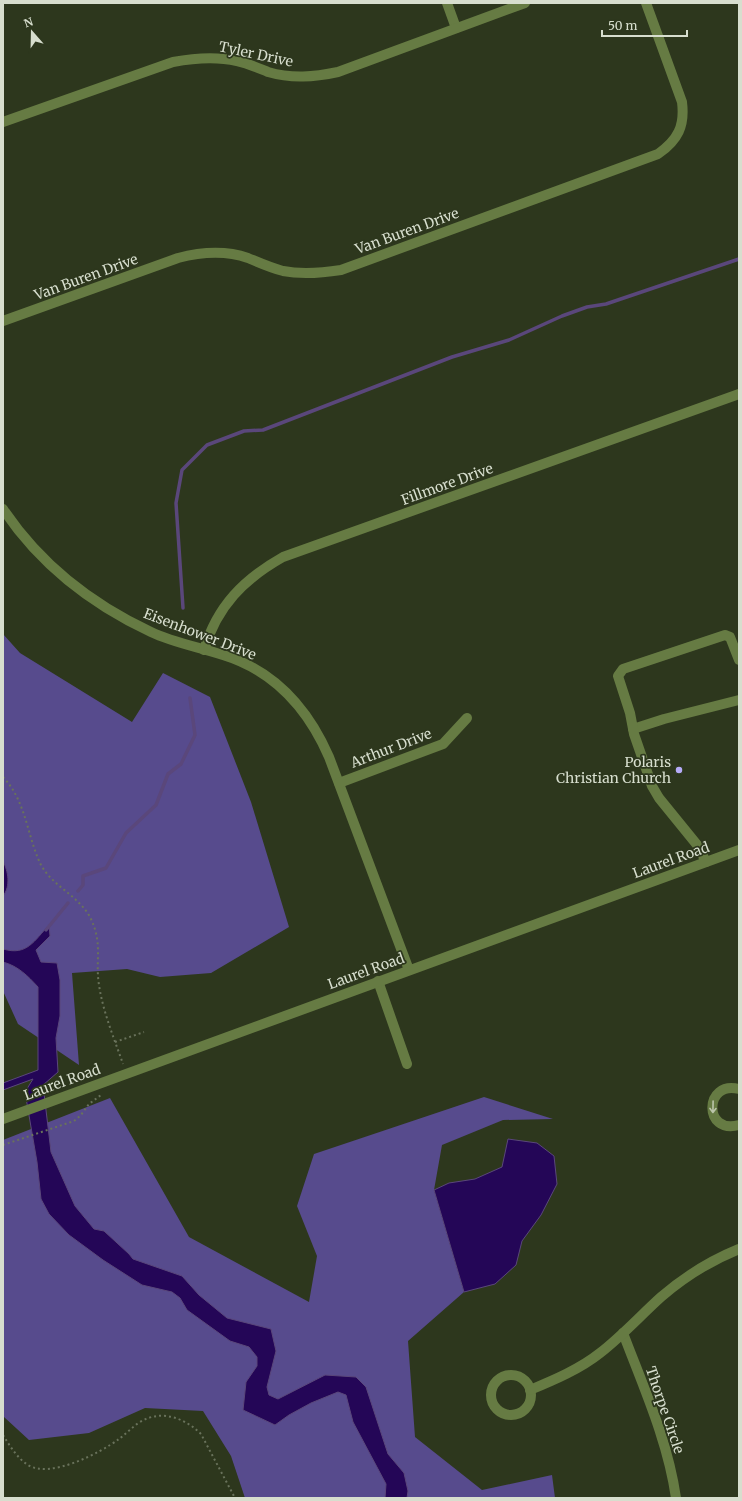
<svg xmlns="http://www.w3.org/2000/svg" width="742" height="1501" font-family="Merriweather,serif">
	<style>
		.green { fill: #574b8d }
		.water { fill: #240657; stroke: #5a477b }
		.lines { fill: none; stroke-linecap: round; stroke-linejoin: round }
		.stream { stroke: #5a477b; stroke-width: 3.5 }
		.path { stroke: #69725b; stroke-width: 2; stroke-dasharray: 2 3; stroke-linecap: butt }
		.minor { stroke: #667b43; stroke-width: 10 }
		.oneway { stroke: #bbc5ab }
		.poi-dot { fill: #b6acf8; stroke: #2d371d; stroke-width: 1.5 }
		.labels { text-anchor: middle; stroke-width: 3.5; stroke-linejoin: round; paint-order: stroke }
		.street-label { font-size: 14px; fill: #d7dece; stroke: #2d371d }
		.poi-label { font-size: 14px; fill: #d7dece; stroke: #2d371d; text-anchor: end }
	</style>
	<rect width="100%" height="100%" fill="#2d371d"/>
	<!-- green -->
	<g class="green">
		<path d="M3,634L20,653L132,722L163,673L210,697L251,802L289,927L211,973L160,977L127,969L72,973L79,1065L18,1024L3,991Z"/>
		<path d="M484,1097L553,1119L503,1120L442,1145L434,1190L464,1292L408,1341L415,1437L482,1490L552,1475L555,1498H245L231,1456L203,1411L145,1408L89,1433L29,1440L4,1417L3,1140L110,1098L189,1237L309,1302L317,1256L297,1206L314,1154Z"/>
	</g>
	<!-- water -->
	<g class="water">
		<path d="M3,861C8,871 11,886 3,896Z"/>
		<path d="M49,925L50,936L36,950L41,962L57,963L60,980V1016L56,1038L58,1072L43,1085L51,1152L75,1206L94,1229L104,1231L129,1254L133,1259L182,1276L199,1295L227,1318L271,1329L276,1351L267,1387L269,1395L278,1399L325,1375L356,1377L366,1387L388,1454L404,1473L408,1491L407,1498H385L386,1484L353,1422L346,1395L338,1392L311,1403L289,1415L275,1425L243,1410L246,1382L257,1366V1357L249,1347L230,1341L187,1310L180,1298L172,1292L142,1285L103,1260L69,1235L49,1214L41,1199L37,1162L25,1092L33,1079L3,1090V1083L38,1070V987C28,976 18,966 3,962V949C27,956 34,941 49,925Z"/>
		<path d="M508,1139L537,1143L554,1156L557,1184L541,1215L522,1241L516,1265L495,1284L464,1292L434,1190L449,1183L475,1179L502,1167Z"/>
	</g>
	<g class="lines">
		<!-- stream -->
		<g class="stream">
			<path d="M183,608L176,503L182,470L207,445L244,431L263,430L452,357L509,340L562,316L587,307L606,304L739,259"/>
			<path d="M78,891L83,885V876L106,868L126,833L156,805L168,774L181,764L195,735L190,698"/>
			<path d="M46,930L68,903"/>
		</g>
		<!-- path -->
		<g class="path">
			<path d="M3,777C26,801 27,835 40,863C51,886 80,896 91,919C103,945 95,960 99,985C103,1012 114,1038 123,1064"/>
			<path d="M115,1042L144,1032"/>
			<path d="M3,1145L74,1121L81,1115L89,1104L101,1095"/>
			<path d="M3,1435C10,1446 17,1458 28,1465C50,1479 100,1453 119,1439C126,1434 132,1427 140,1422C161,1409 185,1418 201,1434L235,1498"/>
		</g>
		<!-- minor -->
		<g class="minor">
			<path d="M447,3L456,28"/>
			<path d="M3,122L173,62C194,58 215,56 237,61C247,63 258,68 268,72C292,79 314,77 338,72L525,3"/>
			<path d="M3,321L178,258C201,252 225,250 248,258C260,263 271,268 283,271C303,275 322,273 341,270L658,154C678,140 685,126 682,102L646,3"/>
			<path d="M3,509C40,564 91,604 151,632C174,643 199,647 223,655C275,671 308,709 329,757L409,970"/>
			<path d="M204,650C217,606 244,579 283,557L739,394"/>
			<path d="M633,729L664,719L739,700"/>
			<path d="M339,783L443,744L467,718"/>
			<path d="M706,862L698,846L659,798L652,786L634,734L630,713L618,676L623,669L725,635L730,637L739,660"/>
			<path d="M378,981L407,1064"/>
			<path d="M739,1089C704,1080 703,1135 739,1125"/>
			<path d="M3,1119L739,850"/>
			<path d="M623,1333C643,1386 668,1441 676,1498"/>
			<circle cx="511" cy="1395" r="20"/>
			<path d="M530,1390C554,1380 580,1369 600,1353C622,1336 641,1315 661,1297C683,1278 712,1260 739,1249"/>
		</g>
	</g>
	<!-- one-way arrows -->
	<defs><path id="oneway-shaft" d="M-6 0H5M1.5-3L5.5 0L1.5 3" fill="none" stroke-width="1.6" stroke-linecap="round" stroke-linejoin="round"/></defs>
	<use class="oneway" href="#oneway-shaft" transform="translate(713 1107) rotate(91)"/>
	<!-- markers -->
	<circle class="poi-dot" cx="679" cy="770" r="4"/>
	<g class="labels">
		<!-- street labels -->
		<g class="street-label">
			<text transform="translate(256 54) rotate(12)" y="5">Tyler Drive</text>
			<text transform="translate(407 231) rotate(-20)" y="5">Van Buren Drive</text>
			<text transform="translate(86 277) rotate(-20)" y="5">Van Buren Drive</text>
			<text transform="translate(447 484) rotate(-20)" y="5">Fillmore Drive</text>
			<text transform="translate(200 634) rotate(21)" y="5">Eisenhower Drive</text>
			<text transform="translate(391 748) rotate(-21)" y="5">Arthur Drive</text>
			<text transform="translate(671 860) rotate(-20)" y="5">Laurel Road</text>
			<text transform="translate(366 971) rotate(-20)" y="5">Laurel Road</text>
			<text transform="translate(62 1082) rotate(-20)" y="5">Laurel Road</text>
			<text transform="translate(665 1410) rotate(71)" y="5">Thorpe Circle</text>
		</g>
		<!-- poi labels -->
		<g class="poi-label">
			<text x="671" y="767">Polaris<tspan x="671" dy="16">Christian Church</tspan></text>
		</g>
	</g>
	<!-- border -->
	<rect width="742" height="1501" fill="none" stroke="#d7dece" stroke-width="8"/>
	<!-- north arrow -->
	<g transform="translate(32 32) rotate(340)" stroke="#2d371d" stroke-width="3" paint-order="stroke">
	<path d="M0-3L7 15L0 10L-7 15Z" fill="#d7dece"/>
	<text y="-6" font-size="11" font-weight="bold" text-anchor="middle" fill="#d7dece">N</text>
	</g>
	<!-- scale -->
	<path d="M602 30v6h85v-6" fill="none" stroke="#d7dece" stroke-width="2"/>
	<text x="608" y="30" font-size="12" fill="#d7dece" stroke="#2d371d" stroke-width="3" paint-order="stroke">50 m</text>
</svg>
